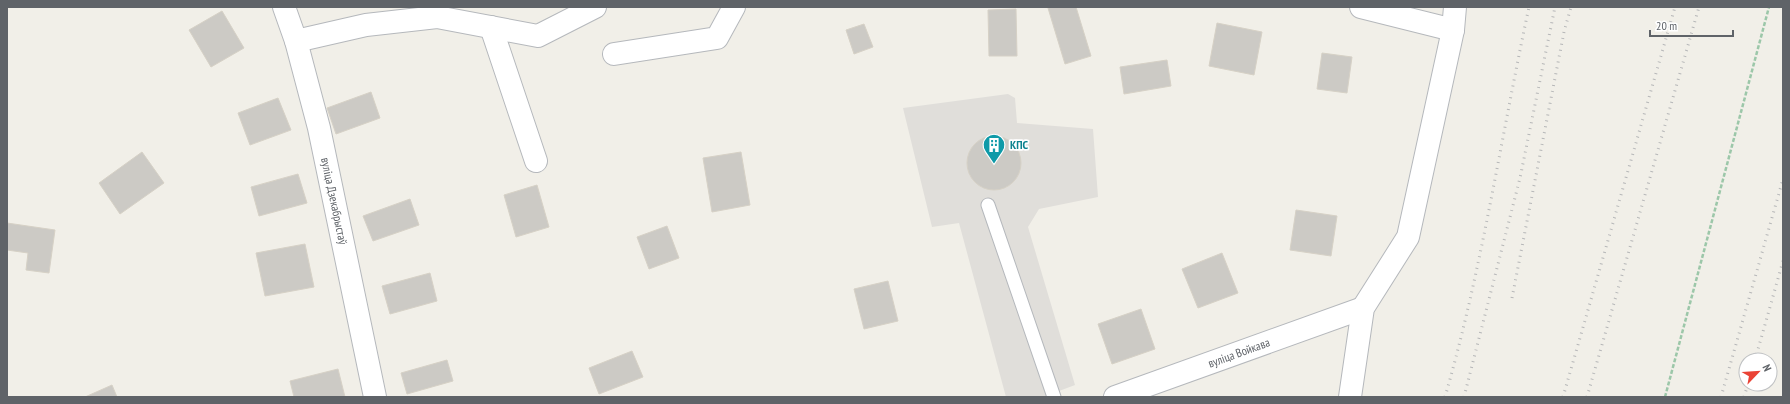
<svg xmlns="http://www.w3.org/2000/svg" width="1790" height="404" font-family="'PT Sans Narrow',sans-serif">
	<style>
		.industrial { fill: #e0deda }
		.building { fill: #cccac5; stroke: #d6d1c6 }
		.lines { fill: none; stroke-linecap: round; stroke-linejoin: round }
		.service-casing { stroke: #b5b8bc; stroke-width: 15 }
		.minor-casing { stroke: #b5b8bc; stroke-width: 24 }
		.path { stroke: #9cc7a9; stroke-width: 2.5; stroke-dasharray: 4 2; stroke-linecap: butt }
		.service { stroke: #fff; stroke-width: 13 }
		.minor { stroke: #fff; stroke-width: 22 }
		.rail { stroke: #b6b7b8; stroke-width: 3; stroke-dasharray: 1 5; stroke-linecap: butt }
		.labels { text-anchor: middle; stroke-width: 3.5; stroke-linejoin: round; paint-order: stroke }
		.culture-label { font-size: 12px; font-weight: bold; fill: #0d838f; stroke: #fff; text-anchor: start }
		.street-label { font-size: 12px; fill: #5f6368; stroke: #fff }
	</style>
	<rect width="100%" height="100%" fill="#f1efe8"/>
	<!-- industrial -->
	<path class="industrial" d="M1008,94L1015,98L1017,123L1093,129L1098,197L1039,209L1028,227L1075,385L1043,397H1006L959,223L932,227L903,108Z"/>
	<!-- building -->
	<g class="building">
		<path d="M1052,7H1076L1091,56L1065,64L1048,8Z"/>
		<path d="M1016,9L1017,56H989L988,10Z"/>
		<path d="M222,11L244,48L211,67L189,30Z"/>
		<path d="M1217,23L1262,32L1254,75L1209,66Z"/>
		<path d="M864,24L873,47L854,54L846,30Z"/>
		<path d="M1322,53L1352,57L1347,93L1317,89Z"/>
		<path d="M1167,60L1171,86L1124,94L1120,67Z"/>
		<path d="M371,92L380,118L336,134L327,108Z"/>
		<path d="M278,98L291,130L250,145L238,113Z"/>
		<circle cx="994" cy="163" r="27"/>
		<path d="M142,152L164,183L120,214L99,183Z"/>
		<path d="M741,152L750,205L712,212L703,158Z"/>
		<path d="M298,174L307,203L259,216L251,187Z"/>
		<path d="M537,185L549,227L516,237L504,195Z"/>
		<path d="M410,199L419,225L373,241L363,216Z"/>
		<path d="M1296,210L1337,216L1331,256L1290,250Z"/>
		<path d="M7,223L55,230L49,273L26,270L28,253L7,250V253Z"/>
		<path d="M667,226L679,258L649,269L637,237Z"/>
		<path d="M305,244L314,287L265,296L256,253Z"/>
		<path d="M1222,253L1238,293L1198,308L1182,269Z"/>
		<path d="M430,273L437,301L390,314L382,286Z"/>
		<path d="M888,281L898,321L864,329L854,289Z"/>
		<path d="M1141,309L1155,349L1112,364L1098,324Z"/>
		<path d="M632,351L643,377L599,394L589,368Z"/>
		<path d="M447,360L453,381L407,394L401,373Z"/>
		<path d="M338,369L345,397H294L290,381Z"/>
		<path d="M112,385L117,397H85Z"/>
	</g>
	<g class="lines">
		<!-- service casing -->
		<g class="service-casing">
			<path id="service" d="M988,205L1054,397"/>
		</g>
		<!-- minor casing -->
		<g class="minor-casing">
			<g id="minor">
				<path d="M284,7L296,41L319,128L375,397"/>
				<path d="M1361,7L1453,30"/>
				<path d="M491,27L536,161"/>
				<path d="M296,41L366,25L437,17L538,36L595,7"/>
				<path d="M614,54L717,38L734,7"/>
				<path d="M1115,397L1363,308"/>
				<path d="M1350,397L1363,308L1408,237L1453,30L1455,7"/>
			</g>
		</g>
		<!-- path -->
		<path class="path" d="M1665,397L1769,7"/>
		<!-- service -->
		<use href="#service" class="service"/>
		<!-- minor -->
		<use href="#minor" class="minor"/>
		<!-- rail -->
		<g class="rail">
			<path d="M1512,298L1564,32L1571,7"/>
			<path d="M1755,360L1783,261"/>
			<path d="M1445,397C1482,269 1501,137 1529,7"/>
			<path d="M1464,397L1520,178L1555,7"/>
			<path d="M1563,397L1675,7"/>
			<path d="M1587,397L1699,7"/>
			<path d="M1721,397L1783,179"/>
			<path d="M1744,397L1748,384"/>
		</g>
	</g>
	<!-- icons -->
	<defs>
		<g id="building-pin" transform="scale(1.15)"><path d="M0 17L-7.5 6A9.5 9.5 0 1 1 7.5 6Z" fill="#0f9aa8" stroke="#fff"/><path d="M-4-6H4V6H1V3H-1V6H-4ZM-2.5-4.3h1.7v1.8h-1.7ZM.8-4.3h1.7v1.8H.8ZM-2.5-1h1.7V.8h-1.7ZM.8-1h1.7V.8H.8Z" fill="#fff"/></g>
	</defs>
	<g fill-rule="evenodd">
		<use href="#building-pin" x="994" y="145"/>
	</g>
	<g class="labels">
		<!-- culture labels -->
		<g class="culture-label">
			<text x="1010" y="149">КПС</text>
		</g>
		<!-- street labels -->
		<g class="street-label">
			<text transform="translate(334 201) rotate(78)" y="4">вуліца Дзекабрыстаў</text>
			<text transform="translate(1239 353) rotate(-20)" y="4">вуліца Войкава</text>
		</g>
	</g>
	<!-- border -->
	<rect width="1790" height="404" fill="none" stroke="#5f6368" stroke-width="16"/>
	<!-- north arrow -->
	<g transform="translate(1758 372) rotate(65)"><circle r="19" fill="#ffffff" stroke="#bfc1c3"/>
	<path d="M0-3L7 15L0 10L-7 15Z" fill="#ea4335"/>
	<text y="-6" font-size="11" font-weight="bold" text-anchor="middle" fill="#5f6368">N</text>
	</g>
	<!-- scale -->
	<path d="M1650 30v6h83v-6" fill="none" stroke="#5f6368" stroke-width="2"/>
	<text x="1656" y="30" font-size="12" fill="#5f6368" stroke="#ffffff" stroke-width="3" paint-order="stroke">20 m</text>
</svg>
